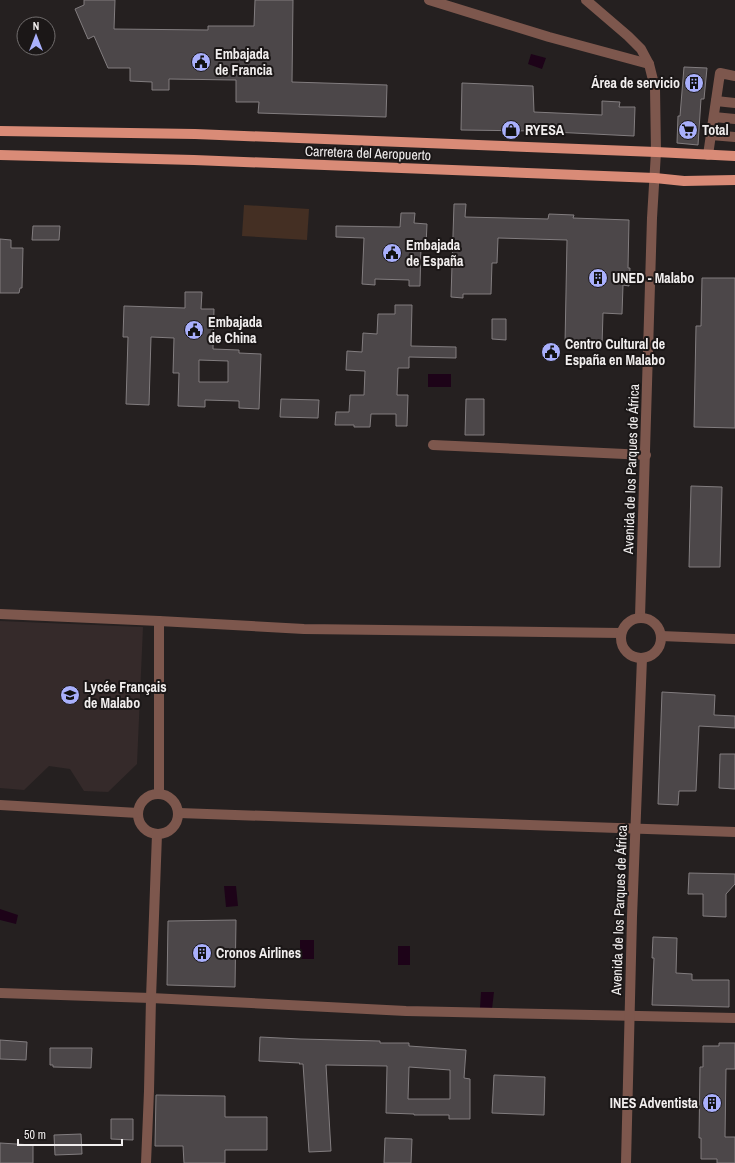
<svg xmlns="http://www.w3.org/2000/svg" width="735" height="1163" font-family="'Archivo Narrow',sans-serif">
	<style>
		.built { fill: #352a2a }
		.green { fill: #442f23 }
		.water { fill: #1d0318 }
		.building { fill: #4c4749; stroke: #827d7f; fill-rule: evenodd }
		.lines { fill: none; stroke-linecap: round; stroke-linejoin: round }
		.minor { stroke: #7d574d; stroke-width: 10 }
		.major { stroke: #d98b77; stroke-width: 10 }
		.labels { text-anchor: middle; stroke-width: 4; stroke-linejoin: round; paint-order: stroke }
		.poi-label { font-size: 14px; font-weight: bold; fill: #f1eeee; stroke: #1b1717; text-anchor: start }
		.street-label { font-size: 14px; fill: #f1eeee; stroke: #1b1717 }
	</style>
	<rect width="100%" height="100%" fill="#252020"/>
	<!-- built -->
	<path class="built" d="M0,621L143,627L137,764L108,792L84,791L70,769L49,766L24,790L0,788Z"/>
	<!-- green -->
	<path class="green" d="M244,205L309,209L307,240L242,236Z"/>
	<!-- water -->
	<g class="water">
		<path d="M531,54L546,58L542,69L528,64Z"/>
		<rect x="428" y="374" width="23" height="13"/>
		<path d="M224,886H236L238,906L226,907Z"/>
		<path d="M0,909L18,915L16,924L0,920Z"/>
		<rect x="300" y="940" width="14" height="19"/>
		<rect x="398" y="946" width="12" height="19"/>
		<path d="M481,992H494L492,1009L480,1008Z"/>
	</g>
	<!-- building -->
	<g class="building">
		<path d="M84,0H115L114,29L208,30V26H254L255,0H293L292,82L387,85L386,117L258,113L259,102H236V80L169,79V90H152V82L130,81V68H108L94,36L88,39L75,9L84,5Z"/>
		<path d="M684,67L707,68L704,99H701L698,145L677,143L678,116H680Z"/>
		<path d="M462,83L533,86L534,112L602,115V101L620,102L619,107H635L634,136L533,131L461,130Z"/>
		<path d="M454,204H466L465,217L548,219L549,214L574,215L573,218L629,220L628,268H630L629,286L623,285L622,314L603,313L602,345L565,344L567,240L498,238L497,263H492L491,294H463V298L451,297Z"/>
		<path d="M401,213H415L414,223L427,224L426,245H421L420,286H409V280L375,279V285L362,284L364,238L336,237V226L400,227Z"/>
		<path d="M33,226H60L59,240H32Z"/>
		<path d="M0,239L11,240V248H23L22,288H20L19,293H0Z"/>
		<path d="M702,278H735V428L694,427L696,326H701Z"/>
		<path d="M185,292H202L201,309H214L213,349L239,350V353L261,354L259,409L239,408V401L205,400V407L178,406L179,373H173L174,338L151,337L149,405L126,404L128,337H123L124,306L185,308ZM199,360L228,361V382H199Z"/>
		<path d="M395,305H412L411,346L456,347V358L409,357V368H398L397,395H408L407,426H396V414H371L370,427H354V425H335L336,412H349L350,395H364L365,371L346,370L347,351L362,352L363,333L377,334L378,314H395Z"/>
		<path d="M492,319H506V340L492,339Z"/>
		<path d="M281,399L319,400L318,418L280,417Z"/>
		<path d="M466,399H484V435H465Z"/>
		<path d="M691,486L722,487L720,567H689Z"/>
		<path d="M662,692L715,695L714,715L735,716V728L699,726L696,791H679L678,805L658,804Z"/>
		<path d="M720,754H735V789L719,788Z"/>
		<path d="M689,873L735,874V884L726,894V917L703,916V894H688Z"/>
		<path d="M236,920L235,987L167,985L168,921Z"/>
		<path d="M653,937L677,938L676,973L692,974V980H729V1007L652,1005L654,958H652Z"/>
		<path d="M260,1037L300,1039L380,1041V1043H409V1046L466,1050L464,1078L470,1079V1119H449V1115H414V1114L386,1113L387,1066L326,1065L331,1151L309,1152L303,1064H299L300,1063L259,1061ZM409,1067L450,1070V1099H408Z"/>
		<path d="M0,1040L27,1042L26,1060L0,1059Z"/>
		<path d="M719,1043H735V1069H726L725,1137H735V1163H717V1159H701V1138H699L700,1067H703V1046H719Z"/>
		<path d="M50,1048H92L91,1068L53,1067V1065H50Z"/>
		<path d="M494,1075L545,1077L544,1115L492,1113Z"/>
		<path d="M156,1095L225,1096V1117H267V1150H225V1163H184L183,1146H155Z"/>
		<path d="M111,1119H133V1140L111,1139Z"/>
		<path d="M81,1134L82,1154L55,1155L54,1135Z"/>
		<path d="M385,1138L412,1139L411,1163H384Z"/>
		<path d="M0,1143L33,1145V1163H0Z"/>
	</g>
	<g class="lines">
		<!-- minor -->
		<g class="minor">
			<path d="M429,0L549,37L649,64"/>
			<path d="M586,0L628,36L641,49L649,64L655,88L656,152L652,218L640,617"/>
			<path d="M716,101L735,103"/>
			<path d="M714,117L735,119"/>
			<path d="M711,135L735,137"/>
			<path d="M708,155L720,73L735,76"/>
			<path d="M433,445L646,455"/>
			<path d="M0,614L159,621L304,629L621,633"/>
			<circle cx="641" cy="638" r="20"/>
			<path d="M159,621V793"/>
			<path d="M661,636L735,639"/>
			<circle cx="158" cy="814" r="20"/>
			<path d="M0,805L138,813"/>
			<path d="M179,813L735,832"/>
			<path d="M0,993L151,998L406,1011L735,1018"/>
			<path d="M146,1163L149,1091L151,998L157,834"/>
			<path d="M626,1163L632,917L642,658"/>
		</g>
		<!-- major -->
		<g class="major">
			<path d="M0,131L195,134L656,152L735,156"/>
			<path d="M0,155L194,160L655,178L684,181L735,180"/>
		</g>
	</g>
	<!-- icons -->
	<defs>
		<g id="civic-disc" transform="scale(1)"><circle r="9.5" fill="#a9b0fc" stroke="#1b1717"/><path d="M-.6-6.5H3V-4.5H.6V-3L4-1V1h2V6H-6V1h2V-1L-.6-3ZM-1.2 2.5V6h2.4V2.5Z" fill="#111"/></g>
		<g id="building-disc" transform="scale(1)"><circle r="9.5" fill="#a9b0fc" stroke="#1b1717"/><path d="M-4-6H4V6H1V3H-1V6H-4ZM-2.5-4.3h1.7v1.8h-1.7ZM.8-4.3h1.7v1.8H.8ZM-2.5-1h1.7V.8h-1.7ZM.8-1h1.7V.8H.8Z" fill="#111"/></g>
		<g id="shop-disc" transform="scale(1)"><circle r="9.5" fill="#a9b0fc" stroke="#1b1717"/><path d="M-5-2.5h2.3a2.7 3.5 0 0 1 5.4 0H5L5.5 6h-11ZM-1.5-2.5h3a1.5 2.3 0 0 0-3 0Z" fill="#111"/></g>
		<g id="supermarket-disc" transform="scale(1)"><circle r="9.5" fill="#a9b0fc" stroke="#1b1717"/><path d="M-6-5.5h2.5l.6 2H6L4.5 2H-2.5L-4.4-4H-6ZM-1.5 3.2a1.3 1.3 0 1 0 .1 0ZM3 3.2a1.3 1.3 0 1 0 .1 0Z" fill="#111"/></g>
		<g id="school-disc" transform="scale(1)"><circle r="9.5" fill="#a9b0fc" stroke="#1b1717"/><path d="M0-5L7-2L0 1L-7-2ZM-4 1L0 2.5L4 1V4Q0 6-4 4Z" fill="#111"/></g>
	</defs>
	<g fill-rule="evenodd">
		<use href="#civic-disc" x="201" y="62"/>
		<use href="#building-disc" x="694" y="83"/>
		<use href="#shop-disc" x="511" y="130"/>
		<use href="#supermarket-disc" x="688" y="130"/>
		<use href="#civic-disc" x="392" y="253"/>
		<use href="#building-disc" x="598" y="278"/>
		<use href="#civic-disc" x="194" y="330"/>
		<use href="#civic-disc" x="551" y="352"/>
		<use href="#school-disc" x="70" y="695"/>
		<use href="#building-disc" x="202" y="953"/>
		<use href="#building-disc" x="712" y="1103"/>
	</g>
	<g class="labels">
		<!-- poi labels -->
		<g class="poi-label">
			<text x="215" y="59">Embajada<tspan x="215" dy="16">de Francia</tspan></text>
			<text x="680" y="88" text-anchor="end">Área de servicio</text>
			<text x="525" y="135">RYESA</text>
			<text x="702" y="135">Total</text>
			<text x="406" y="250">Embajada<tspan x="406" dy="16">de España</tspan></text>
			<text x="612" y="283">UNED - Malabo</text>
			<text x="208" y="327">Embajada<tspan x="208" dy="16">de China</tspan></text>
			<text x="565" y="349">Centro Cultural de<tspan x="565" dy="16">España en Malabo</tspan></text>
			<text x="84" y="692">Lycée Français<tspan x="84" dy="16">de Malabo</tspan></text>
			<text x="216" y="958">Cronos Airlines</text>
			<text x="698" y="1108" text-anchor="end">INES Adventista</text>
		</g>
		<!-- street labels -->
		<g class="street-label">
			<text transform="translate(368 153) rotate(2)" y="5">Carretera del Aeropuerto</text>
			<text transform="translate(631 469) rotate(-88)" y="5">Avenida de los Parques de África</text>
			<text transform="translate(619 910) rotate(-88)" y="5">Avenida de los Parques de África</text>
		</g>
	</g>
	<!-- north arrow -->
	<g transform="translate(36 36)"><circle r="19" fill="#1b1717" stroke="#716d6d"/>
	<path d="M0-3L7 15L0 10L-7 15Z" fill="#a9b0fc"/>
	<text y="-6" font-size="11" font-weight="bold" text-anchor="middle" fill="#f1eeee">N</text>
	</g>
	<!-- scale -->
	<path d="M18 1139v6h104v-6" fill="none" stroke="#f1eeee" stroke-width="2"/>
	<text x="24" y="1139" font-size="12" fill="#f1eeee" stroke="#1b1717" stroke-width="3" paint-order="stroke">50 m</text>
</svg>
